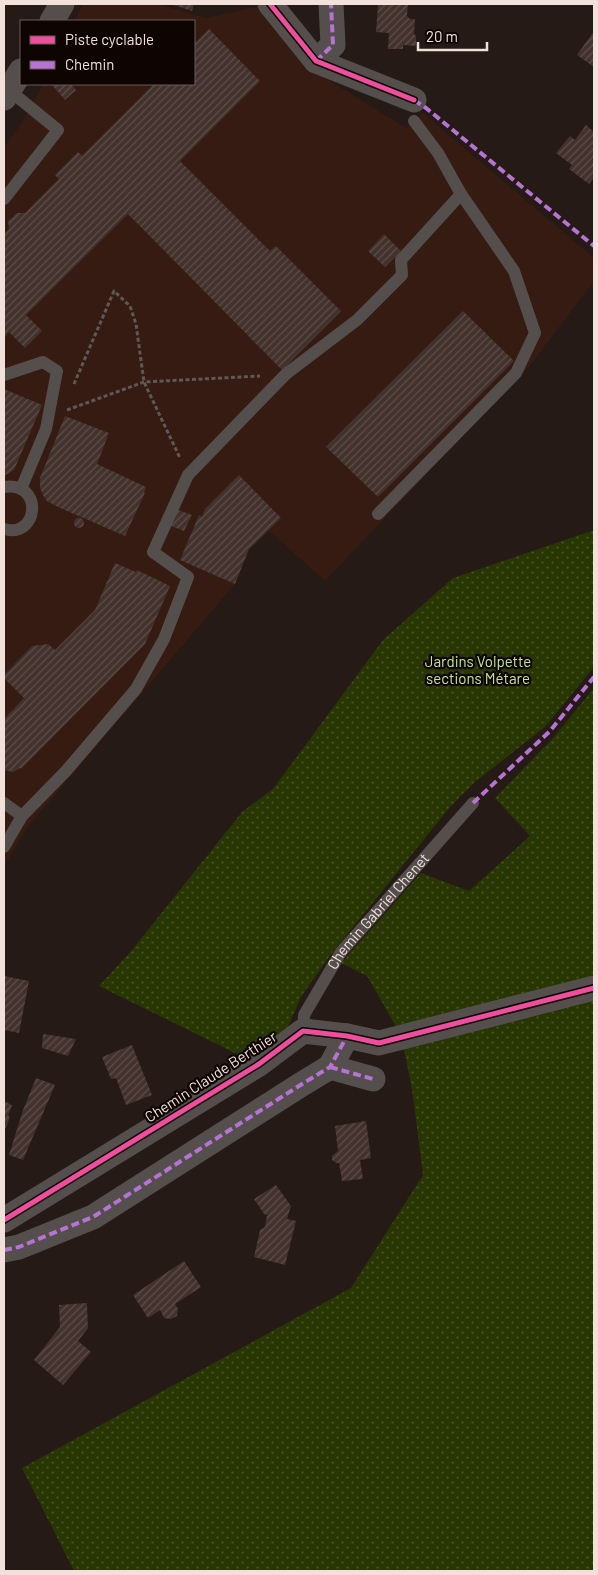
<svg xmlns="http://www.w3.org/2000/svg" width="598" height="1575" font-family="Barlow,sans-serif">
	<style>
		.built { fill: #351b11 }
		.grass { fill: url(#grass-dots) }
		.building { fill: url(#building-hatch) }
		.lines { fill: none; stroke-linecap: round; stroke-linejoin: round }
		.path { stroke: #5f5956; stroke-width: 3; stroke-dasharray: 4 2.5; stroke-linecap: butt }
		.lane { stroke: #544f4d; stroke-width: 12 }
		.street { stroke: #544f4d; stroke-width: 25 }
		.quiet { stroke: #b673d3; stroke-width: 4; stroke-dasharray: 8 4; stroke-linecap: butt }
		.cycleway-casing { stroke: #0e0503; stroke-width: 8 }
		.cycleway { stroke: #ef4d9e; stroke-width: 5 }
		.labels { text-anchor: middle; stroke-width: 4.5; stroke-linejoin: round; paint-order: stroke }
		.park-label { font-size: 15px; fill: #c2e68e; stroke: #0e0503 }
		.street-label { font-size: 15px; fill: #f2e1db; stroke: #0e0503 }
	</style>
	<defs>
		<pattern id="grass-dots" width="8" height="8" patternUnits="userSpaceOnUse" patternTransform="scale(1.25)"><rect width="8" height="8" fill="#283603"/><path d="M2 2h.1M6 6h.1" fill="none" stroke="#485327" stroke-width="1.8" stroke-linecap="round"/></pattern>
		<pattern id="building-hatch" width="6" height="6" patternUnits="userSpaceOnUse" patternTransform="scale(1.25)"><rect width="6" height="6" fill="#42312d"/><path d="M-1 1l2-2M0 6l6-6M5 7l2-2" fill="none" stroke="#5e4f4b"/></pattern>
	</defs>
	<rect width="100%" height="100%" fill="#251a15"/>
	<!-- built -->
	<path class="built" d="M83,4H158L206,18L256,7L303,64L406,128L423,113L594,258V281L529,367L325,581L269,531L249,549L235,584L27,828L4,867V147L23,121L43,84H194V21H74Z"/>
	<!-- grass -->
	<g class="grass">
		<path d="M594,530V667L545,727L475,782L450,807L329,957L301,997L287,1029L251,1061L99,986L132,950L242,812L273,789L383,640L453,578Z"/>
		<path d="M594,688V1571H74L22,1468L351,1288L423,1175L412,1089L401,1035L367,976L341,963L421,873L469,891L530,836L495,798L554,737Z"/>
	</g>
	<!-- building -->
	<g class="building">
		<path d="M171,4H194L192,11Z"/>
		<path d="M378,4H408L407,16L410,19H415L414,34L416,36V46L403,45V49H388L389,33L376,32Z"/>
		<path d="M209,29L260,81L180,161L270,251L276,246L341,311L282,370L128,214L26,315L42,331L25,348L9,332L4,338V234L9,229L8,221L17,213H25L59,179L55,175L78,152L82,156L154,84H194V44Z"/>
		<path d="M594,31V67L577,55Z"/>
		<path d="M54,84H71L76,90L65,100L52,85Z"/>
		<path d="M586,125L594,132V156L592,159L594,160V177L589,184L569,169L572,165L556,153L570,136L575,140Z"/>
		<path d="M384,234L401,251L385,267L368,251Z"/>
		<path d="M463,311L514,361L378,497L326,447Z"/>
		<path d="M4,389L42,405L17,463L14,470L4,476Z"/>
		<path d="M65,416L109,433L97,464L146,487L144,493H145L125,536L58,507L47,501L43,495L40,488V478Z"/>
		<path d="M239,475L281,518L249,549L235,584L180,560L199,515L202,517L205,509Z"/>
		<path d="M178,510L192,515L184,531L171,526Z"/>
		<circle cx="79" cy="523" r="5"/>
		<path d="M115,563L136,572L137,570L170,586L145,644L21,769L20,768L13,772L4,770V719L24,698L4,678V675L32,646L48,644L55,650L95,610Z"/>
		<path d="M4,976L29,981L19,1033L4,1030Z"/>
		<path d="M43,1034L76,1039L68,1056L42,1048Z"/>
		<path d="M132,1045L152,1095L126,1105L116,1078L111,1079L102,1057Z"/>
		<path d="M36,1078L55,1085L23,1160L9,1155L23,1110Z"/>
		<path d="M4,1101L12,1105L8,1116L10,1117L4,1132Z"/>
		<path d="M366,1121L371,1158L360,1160L363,1179L342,1181L339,1163H336L332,1160V1156L338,1151L335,1126Z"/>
		<path d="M276,1185L291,1206L287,1219L296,1221L285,1265L254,1257L260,1230L265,1227L267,1215L264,1214L254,1199Z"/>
		<path d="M184,1261L201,1287L175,1304L178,1309L177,1316L171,1319L164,1318L160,1310L148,1318L133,1295Z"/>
		<path d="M87,1303L88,1328L78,1341L91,1352L63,1385L34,1360L60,1327L59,1305Z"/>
	</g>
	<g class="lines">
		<!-- path -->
		<g class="path">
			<path d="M74,384L114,291L130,306L136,324L144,382L180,458"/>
			<path d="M67,410L144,382L260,376"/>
		</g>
		<!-- lane -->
		<g class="lane">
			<path d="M4,199L58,130L9,90"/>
			<path d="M4,375L43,362L57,371L46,429L21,489"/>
			<path d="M4,487C44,481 39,539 4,529"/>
			<path d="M378,514L516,373L535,333L514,271L461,194L438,153L414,121"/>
			<path d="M4,803L22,816"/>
			<path d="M4,847L22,816L66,771L136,689L164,639L188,577L153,552L188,475L286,374L357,320L402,275L401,260L461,194"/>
			<path id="s1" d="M303,1031L304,1015L341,952L473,803"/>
		</g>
		<!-- street -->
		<g class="street">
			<path d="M270,4L316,61L414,100"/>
			<path d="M52,21L62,4"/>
			<path d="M316,61L333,45L331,4"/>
			<path d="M4,98L21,71"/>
			<path d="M330,1067L373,1079"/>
			<path d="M4,1220L259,1064L303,1031L347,1036L379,1043L594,988"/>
			<path d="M4,1250L19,1247L93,1217L302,1084L330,1067L347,1036"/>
		</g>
		<!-- quiet -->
		<g class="quiet">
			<path d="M316,61L333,45L331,4"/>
			<path d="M414,100L426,108L594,246"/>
			<path d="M473,803L550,731L594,677"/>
			<path d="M330,1067L373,1079"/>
			<path d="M4,1250L19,1247L93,1217L302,1084L330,1067L347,1036"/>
		</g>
		<!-- cycleway casing -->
		<g class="cycleway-casing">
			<g id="cycleway">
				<path d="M270,4L316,61L414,100"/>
				<path d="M4,1220L259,1064L303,1031L347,1036L379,1043L594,988"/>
			</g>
		</g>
		<!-- cycleway -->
		<use href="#cycleway" class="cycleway"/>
	</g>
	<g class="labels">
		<!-- park labels -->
		<g class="park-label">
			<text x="478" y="667">Jardins Volpette<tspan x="478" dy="17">sections Métare</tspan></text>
		</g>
		<!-- street labels -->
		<g class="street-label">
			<text dy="5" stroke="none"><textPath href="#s1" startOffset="144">Chemin Gabriel Chenet</textPath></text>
			<text transform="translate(211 1077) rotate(-33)" y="5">Chemin Claude Berthier</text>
		</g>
	</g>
	<!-- border -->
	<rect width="598" height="1575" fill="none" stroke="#f2e1db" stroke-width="10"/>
	<!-- legend -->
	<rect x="20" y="20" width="175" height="65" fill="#0e0503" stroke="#695d59"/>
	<rect x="30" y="36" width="25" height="8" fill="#ef4d9e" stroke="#695d59"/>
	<text x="65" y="45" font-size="15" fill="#f2e1db">Piste cyclable</text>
	<rect x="30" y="61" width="25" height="8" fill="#b673d3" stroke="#695d59"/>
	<text x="65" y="70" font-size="15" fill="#f2e1db">Chemin</text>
	<!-- scale -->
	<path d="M418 42v8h69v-8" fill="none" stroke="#f2e1db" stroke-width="2.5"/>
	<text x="426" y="42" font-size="15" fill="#f2e1db" stroke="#0e0503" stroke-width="4" paint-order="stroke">20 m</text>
</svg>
